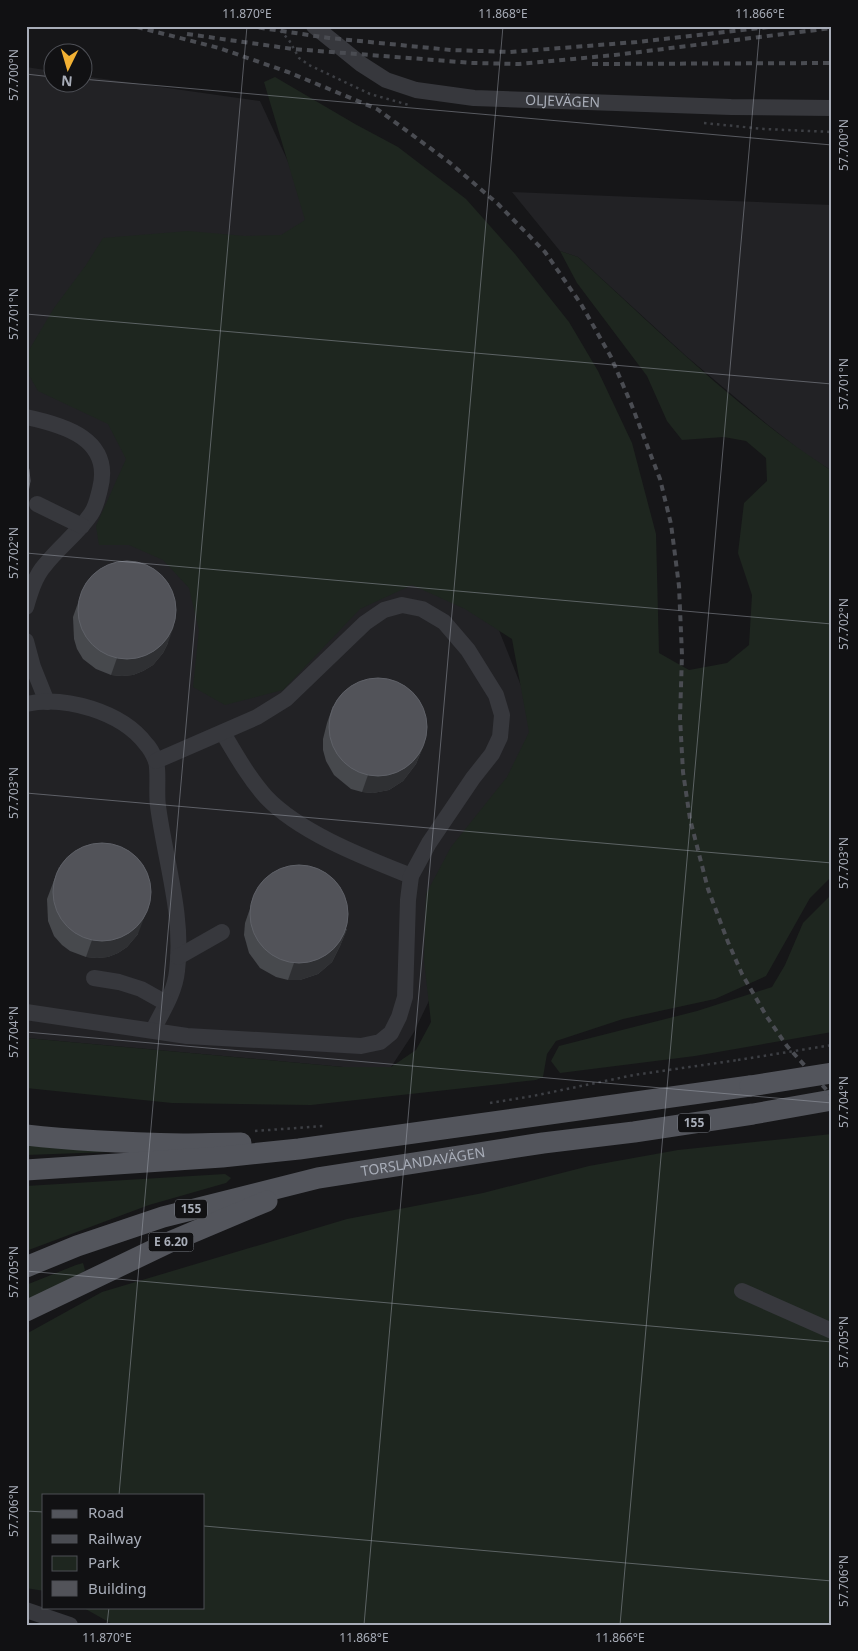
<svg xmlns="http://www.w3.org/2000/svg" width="858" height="1651" font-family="'Noto Sans',sans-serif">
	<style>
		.built { fill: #222225 }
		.green { fill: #1e261f }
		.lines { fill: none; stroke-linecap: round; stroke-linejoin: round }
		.path { stroke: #3d3f44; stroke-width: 2.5; stroke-dasharray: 2.5 4; stroke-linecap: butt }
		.minor { stroke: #37383d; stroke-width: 16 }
		.major { stroke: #53555c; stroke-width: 21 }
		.rail { stroke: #4a4c52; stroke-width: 4; stroke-dasharray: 6 5; stroke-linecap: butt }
		.path-bridge { stroke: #3d3f44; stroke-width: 2.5; stroke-dasharray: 2.5 4; stroke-linecap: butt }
		.major-bridge { stroke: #53555c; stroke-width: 21 }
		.wall { fill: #47494d }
		.shaded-wall { fill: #2f3033 }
		.building { fill: #525359; stroke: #5f6168 }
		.ticks { fill: none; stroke: #a8adb8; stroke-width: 1; stroke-opacity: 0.45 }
		.labels { text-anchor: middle; stroke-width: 4.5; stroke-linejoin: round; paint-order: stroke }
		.shield { fill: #111113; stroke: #7b7e86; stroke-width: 1 }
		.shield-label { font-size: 12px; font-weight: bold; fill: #a8adb8 }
		.street-label { font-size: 14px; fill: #a8adb8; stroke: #111113 }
		.neatline { fill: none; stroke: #a8adb8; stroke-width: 2 }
		.ticks-label { font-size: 12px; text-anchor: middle; fill: #a8adb8 }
	</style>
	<rect width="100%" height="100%" fill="#161618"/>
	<!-- built -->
	<g class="built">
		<path d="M26,67L52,71V82H82L83,76L260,101L463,540L539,731L450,957L414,1032L391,1067H343L26,1038Z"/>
		<path d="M512,192L832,205V471L805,454L768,425L686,356L578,257L560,251Z"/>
	</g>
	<!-- green -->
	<g class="green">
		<path d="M275,77L355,124L398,147L466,199L515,254L569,322L598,371L632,443L656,534L659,653L689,670L727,663L749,645L752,595L738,553L744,503L767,481L766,458L746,441L724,437L682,440L667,421L647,376L577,283L560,251L578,257C659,331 739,411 832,471V876L810,898L766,976L715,999L623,1019L556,1041L547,1054L543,1077L536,1080L311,1105L172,1103L26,1088V1038L343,1067H391L416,1050L431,1022L424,961L426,894L451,847L507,777L529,732L512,639L465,609L412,585L360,609L283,690L225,705L193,687L199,630L189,588L163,560L129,545H99L96,526L126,459L108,424L38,391L26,370V355L54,308L86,265L103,238L188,231L245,236L281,235L305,220L264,82Z"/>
		<path d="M832,894V1032L695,1056L560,1073L551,1061L559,1046L697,1011L772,987L785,965L803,923Z"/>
		<path d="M832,1134V1625H114L82,1607H204V1495H44V1591L26,1588V1334L102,1292L347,1219L483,1193L589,1166L678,1150Z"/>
		<path d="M26,1143L110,1152L26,1155Z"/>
		<path d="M225,1174L231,1178L226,1183L149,1205L26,1251V1186Z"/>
		<path d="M83,1263L85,1270L81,1274L26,1301V1285L76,1265Z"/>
	</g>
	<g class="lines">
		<!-- path -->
		<g class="path">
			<path d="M276,26L289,40L299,58L309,65L370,94L409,105"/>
			<path d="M704,123L764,129L832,132"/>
			<path d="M490,1103L533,1096L634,1075L738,1060"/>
			<path d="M255,1131L324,1126"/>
		</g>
		<!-- minor -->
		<g class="minor">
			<path id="s1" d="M314,26L361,64L386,80L416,90L474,98L731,107L832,108"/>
			<path d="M26,417C64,425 113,439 100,489C98,497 96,507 91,514C78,533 59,547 45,565C35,576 30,593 26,607"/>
			<path d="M37,504L82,526"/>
			<path d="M26,641L33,667L47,702"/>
			<path d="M26,704C65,695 122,712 146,744C150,748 154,756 156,761C159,772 156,793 158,806C165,860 184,916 177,971C175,992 162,1012 153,1030"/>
			<path d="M223,733C236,755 249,778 266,797C300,833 366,858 411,876"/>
			<path d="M178,957L222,932"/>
			<path d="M94,978L119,982L141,989L166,1003"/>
			<path d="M26,1012L187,1036L361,1046L380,1042L391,1033L399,1017L405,997L408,900L411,876L429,843L473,778L492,754L500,737L502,715L496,695L468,650L444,622L422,609L402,605L384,610L365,623L286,699L257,717L156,761"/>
			<path d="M742,1291L832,1331"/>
			<path d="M26,1610L70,1625"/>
		</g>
		<!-- major -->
		<g class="major">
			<path d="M26,1135C78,1141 131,1143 183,1144C202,1144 221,1143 241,1143"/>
			<path d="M26,1170L222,1157L299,1149L750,1086"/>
			<path id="s2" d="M26,1267L77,1246L163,1217L318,1178L543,1143L634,1132L753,1114L832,1100"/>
			<path d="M26,1311L172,1241L267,1201"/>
		</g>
		<!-- rail -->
		<g class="rail">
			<path d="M248,26L329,38L451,50L510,52L637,42L777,26"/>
			<path d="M137,27L219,48L288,72L377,109L449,162L498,204L545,252L581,304L611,357L632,406L660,479L671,524L679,586L682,655L680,718L683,772L690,819L708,889L728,942L742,974L767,1017L787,1046L832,1096"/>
			<path d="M187,34L293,49L473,63L519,64L615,55L832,28"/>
			<path d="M592,64L832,63"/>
		</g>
		<!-- path-bridge -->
		<path class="path-bridge" d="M738,1060L832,1045"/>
		<!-- major-bridge -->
		<path class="major-bridge" d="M750,1086L832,1073"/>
	</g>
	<!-- wall -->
	<g class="wall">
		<path d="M79,600L168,643L163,653L153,665L143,671L133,675L122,676L111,675L96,669L83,659L77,649L74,639L73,617Z"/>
		<path d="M333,706L423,747L416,764L403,781L389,790L373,793L362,792L351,789L334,775L326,761L323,750V739L327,723Z"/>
		<path d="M59,867L138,934L127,947L118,953L108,957L97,958L86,957L70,951L62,945L54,936L48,921L47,899Z"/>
		<path d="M255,894L347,929L340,946L332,962L318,974L300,980H288L276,977L260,968L249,953L244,935L245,923Z"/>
	</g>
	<!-- shaded-wall -->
	<g class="shaded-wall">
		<path d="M174,626L168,643L163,653L153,665L143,671L133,675L122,676L111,675L117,658Z"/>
		<path d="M423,747L416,764L403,781L389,790L373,793L362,792L368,775Z"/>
		<path d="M150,902L138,934L127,947L118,953L108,957L97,958L86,957L92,940Z"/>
		<path d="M347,929L340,946L332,962L318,974L300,980H288L294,963Z"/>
	</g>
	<!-- building -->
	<g class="building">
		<path d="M26,459L29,470L30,481L28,492L26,494Z"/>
		<circle cx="127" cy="610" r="49"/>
		<circle cx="378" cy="727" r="49"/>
		<circle cx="102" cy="892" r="49"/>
		<circle cx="299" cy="914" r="49"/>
	</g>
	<!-- ticks -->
	<path class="ticks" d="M26,74L52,77M82,79L832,145M26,314L832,384M26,553L832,624M26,793L832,863M26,1032L832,1103M26,1271L832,1342M119,1495L247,26M26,1511L44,1512M204,1526L832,1581M107,1625L109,1607M364,1625L503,26M620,1625L760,26"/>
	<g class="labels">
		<!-- shield labels -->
		<g class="shield">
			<rect x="678" y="1113.5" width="32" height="19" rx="4"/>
			<rect x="175" y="1199.5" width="32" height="19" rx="4"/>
			<rect x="148.5" y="1232.5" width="45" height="19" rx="4"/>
		</g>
		<g class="shield-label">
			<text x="694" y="1127">155</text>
			<text x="191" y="1213">155</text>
			<text x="171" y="1246">E 6.20</text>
		</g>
		<!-- street labels -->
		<g class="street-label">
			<text dy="5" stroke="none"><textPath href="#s1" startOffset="269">OLJEVÄGEN</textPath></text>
			<text dy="5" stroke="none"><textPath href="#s2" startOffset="412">TORSLANDAVÄGEN</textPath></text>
		</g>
	</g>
	<!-- border -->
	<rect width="858" height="1651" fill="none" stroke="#111113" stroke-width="55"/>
	<!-- legend -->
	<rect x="42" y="1494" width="162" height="115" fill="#111113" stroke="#4d4f55"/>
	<rect x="52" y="1510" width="25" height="8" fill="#53555c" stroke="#4d4f55"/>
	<text x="88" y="1518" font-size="15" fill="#a8adb8">Road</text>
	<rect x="52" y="1535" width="25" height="8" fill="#4a4c52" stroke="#4d4f55"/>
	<text x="88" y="1544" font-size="15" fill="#a8adb8">Railway</text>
	<rect x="52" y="1556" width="25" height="15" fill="#1e261f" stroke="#4d4f55"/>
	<text x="88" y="1568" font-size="15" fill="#a8adb8">Park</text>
	<rect x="52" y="1581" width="25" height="15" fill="#525359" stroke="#4d4f55"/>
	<text x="88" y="1594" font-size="15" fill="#a8adb8">Building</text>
	<!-- north arrow -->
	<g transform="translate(68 68) rotate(185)"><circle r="24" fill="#111113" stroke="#4d4f55"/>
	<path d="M0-4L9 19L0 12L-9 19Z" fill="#f2b134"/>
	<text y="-8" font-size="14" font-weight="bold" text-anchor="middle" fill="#a8adb8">N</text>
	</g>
	<rect x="28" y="28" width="802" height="1596" class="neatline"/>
	<g class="ticks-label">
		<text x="247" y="18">11.870°E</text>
		<text x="503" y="18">11.868°E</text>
		<text x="760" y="18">11.866°E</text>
		<text transform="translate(14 75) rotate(-90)" y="4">57.700°N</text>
		<text transform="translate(844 145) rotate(-90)" y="4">57.700°N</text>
		<text transform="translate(14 314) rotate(-90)" y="4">57.701°N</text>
		<text transform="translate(844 384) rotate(-90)" y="4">57.701°N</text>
		<text transform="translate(14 553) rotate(-90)" y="4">57.702°N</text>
		<text transform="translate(844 624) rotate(-90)" y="4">57.702°N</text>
		<text transform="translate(14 793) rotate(-90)" y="4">57.703°N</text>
		<text transform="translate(844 863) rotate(-90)" y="4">57.703°N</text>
		<text transform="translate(14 1032) rotate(-90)" y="4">57.704°N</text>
		<text transform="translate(844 1102) rotate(-90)" y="4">57.704°N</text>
		<text transform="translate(14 1272) rotate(-90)" y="4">57.705°N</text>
		<text transform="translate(844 1342) rotate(-90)" y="4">57.705°N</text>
		<text transform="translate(14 1511) rotate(-90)" y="4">57.706°N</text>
		<text transform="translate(844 1581) rotate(-90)" y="4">57.706°N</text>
		<text x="107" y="1642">11.870°E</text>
		<text x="364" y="1642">11.868°E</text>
		<text x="620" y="1642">11.866°E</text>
	</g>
</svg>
